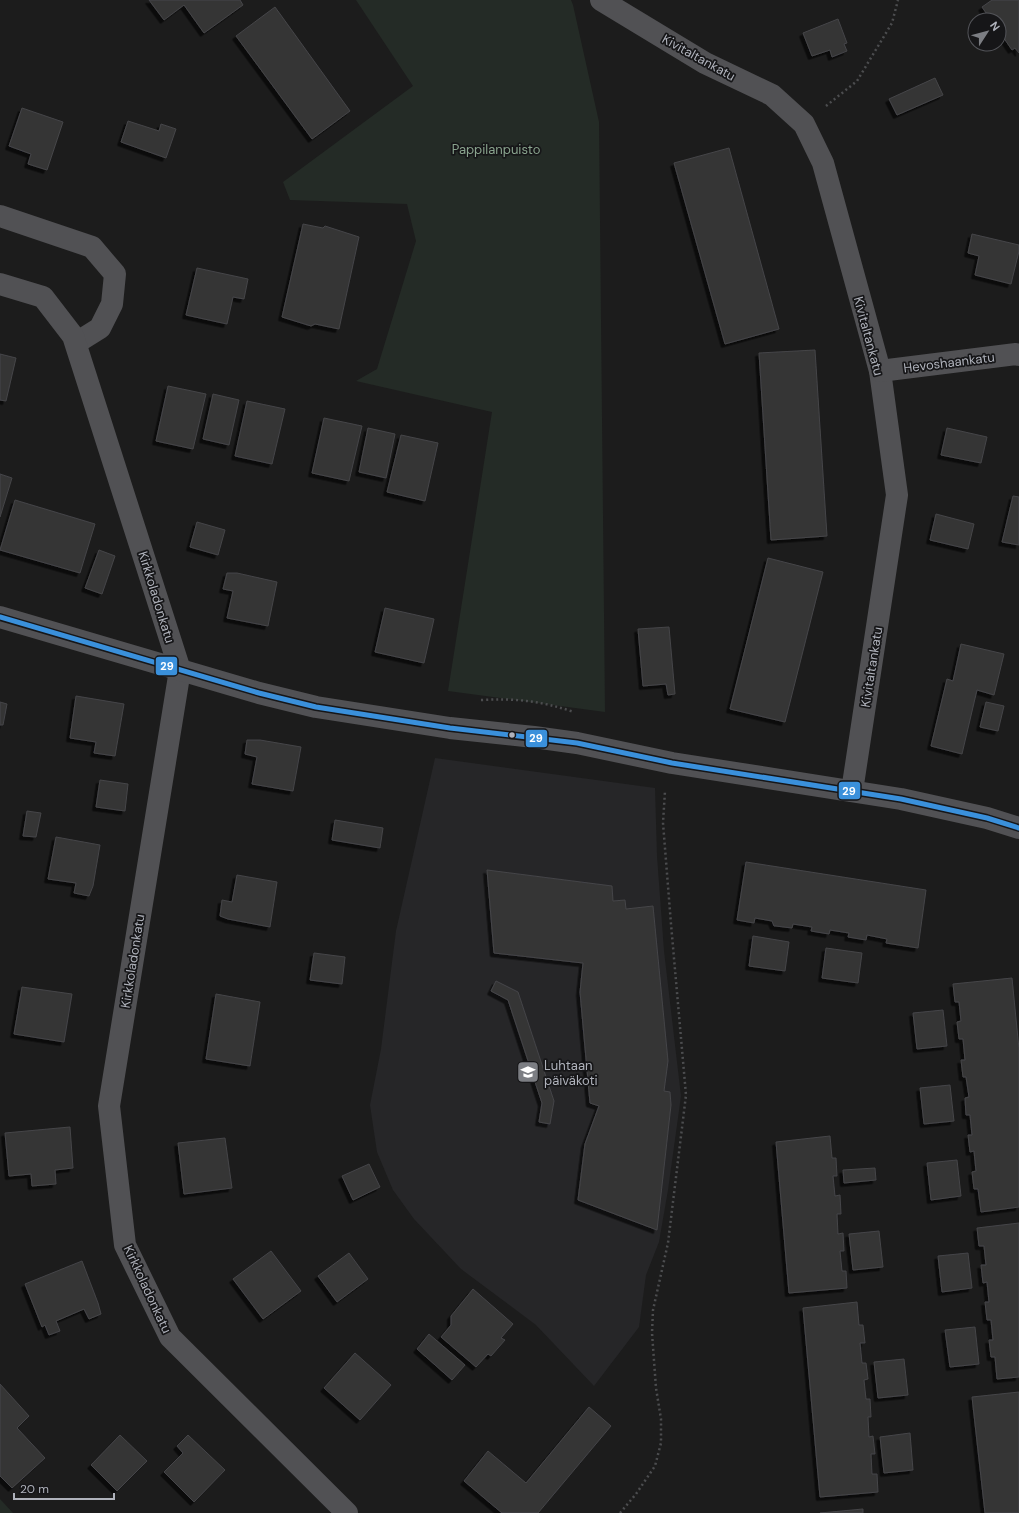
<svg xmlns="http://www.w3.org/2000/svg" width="1019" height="1513" font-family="'DM Sans',sans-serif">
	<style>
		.built { fill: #262628 }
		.green { fill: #242b26 }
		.building { fill: #353536; stroke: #454548; filter: url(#shadow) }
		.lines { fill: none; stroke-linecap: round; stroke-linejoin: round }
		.path { stroke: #4c4d4f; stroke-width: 2.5; stroke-dasharray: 2 3; stroke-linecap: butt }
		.minor { stroke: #515154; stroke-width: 22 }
		.bus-1-casing { stroke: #161618; stroke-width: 8 }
		.bus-1 { stroke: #3a90db; stroke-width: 5 }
		.bus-dot { fill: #afb2bb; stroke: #161618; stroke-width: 1.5 }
		.labels { text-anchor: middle; stroke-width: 3.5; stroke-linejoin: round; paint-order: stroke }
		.street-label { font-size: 13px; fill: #afb2bb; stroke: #161618 }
		.park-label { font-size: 13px; fill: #89a38d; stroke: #161618 }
		.poi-label { font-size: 13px; fill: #afb2bb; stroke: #161618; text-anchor: start }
		.line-badge { stroke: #161618; stroke-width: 1.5 }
		.badge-label { font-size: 11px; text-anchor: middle; font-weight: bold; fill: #fff }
	</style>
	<defs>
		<filter id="shadow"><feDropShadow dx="-3.5" dy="3.5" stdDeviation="0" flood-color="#0009"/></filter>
	</defs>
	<rect width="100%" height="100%" fill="#1c1c1c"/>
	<!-- built -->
	<path class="built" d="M435,758L655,788L657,856L664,951L681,1096L668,1190L659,1242L646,1275L639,1327L594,1386L536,1325L461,1269L414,1219L393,1190L377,1152L370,1105L381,1049L396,931Z"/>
	<!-- green -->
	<g class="green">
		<path d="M356,0H571L573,5L599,122L605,712L448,691L492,412L356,381L377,369L416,241L407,204L290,200L283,182L413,86Z"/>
		<path d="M0,1499L13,1513H0Z"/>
	</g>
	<!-- building -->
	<g class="building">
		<path d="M149,0H240L243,5L204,33L184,5L164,20Z"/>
		<path d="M992,0H1019V53L1015,48L1012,50L999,31V20H991L982,7Z"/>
		<path d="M275,7L350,111L312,139L236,36Z"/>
		<path d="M838,19L847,43L844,44L847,51L832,57L830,50L812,56L803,33Z"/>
		<path d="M935,78L943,95L897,115L889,99Z"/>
		<path d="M22,108L63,122L47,170L28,164L31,154L9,146Z"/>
		<path d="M128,121L159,131L161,124L176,129L166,158L121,142Z"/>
		<path d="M729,148L779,329L725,344L674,163Z"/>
		<path d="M303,224L323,228L325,226L359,237L339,329L315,324L311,326L282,317Z"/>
		<path d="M972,234L1019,245V251L1011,284L975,275L979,256L968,253Z"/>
		<path d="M197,268L248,279L244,299L233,297L227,324L186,315Z"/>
		<path d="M815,350L827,536L771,540L759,353Z"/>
		<path d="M0,354L16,358L6,401L0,400Z"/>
		<path d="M168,386L206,394L193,449L156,441Z"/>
		<path d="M213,394L239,400L229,445L203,439Z"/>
		<path d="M247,401L285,409L272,464L235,456Z"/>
		<path d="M324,418L362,426L349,481L312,473Z"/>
		<path d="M368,428L395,434L386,478L359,472Z"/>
		<path d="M947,428L987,437L981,463L941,455Z"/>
		<path d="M401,435L438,443L425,501L387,492Z"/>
		<path d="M0,474L12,478L0,517Z"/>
		<path d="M1013,496L1019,497V545L1002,542Z"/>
		<path d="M15,500L95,524L80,573L0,550Z"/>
		<path d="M936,514L974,524L968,549L930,540Z"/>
		<path d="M197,522L225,530L218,555L190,547Z"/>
		<path d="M99,550L115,556L102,594L85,588Z"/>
		<path d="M768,558L823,572L785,722L730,709Z"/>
		<path d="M227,573H237L277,582L268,626L227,618L233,591L223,589Z"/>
		<path d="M385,608L434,619L424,663L375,652Z"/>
		<path d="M669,627L675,694L668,695L666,684L643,686L638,629Z"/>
		<path d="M961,644L1004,654L994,695L977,690L962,754L931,746L947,679L953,681Z"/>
		<path d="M76,696L124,704L115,756L94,753L96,742L70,738Z"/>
		<path d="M0,702L7,704L3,725H0Z"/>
		<path d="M986,702L1004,706L998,731L980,727Z"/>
		<path d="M247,740H260L301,747L293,791L252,784L257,757L245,754Z"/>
		<path d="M100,780L128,784L125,811L96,807Z"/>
		<path d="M27,811L41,813L36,837L23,836Z"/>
		<path d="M335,820L383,828L380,848L332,840Z"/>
		<path d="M56,837L100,845L93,886L89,896L74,893L76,883L48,879Z"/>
		<path d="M746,862L926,890L918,948L886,943L887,939L867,935L866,940L848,937L849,933L830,930L829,934L811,931L812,927L793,924L792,928L776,926H774L772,921L755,918L754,923L737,920Z"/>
		<path d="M487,870L612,886L613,901L625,900L626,909L653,906L668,1061L664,1091L670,1092L671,1105L657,1230L578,1200L585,1144L599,1106L590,1103L580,992L583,963L494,953Z"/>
		<path d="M237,875L277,882L270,927L228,919L220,916L222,900L232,902Z"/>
		<path d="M753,936L789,942L785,971L749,966Z"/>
		<path d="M826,948L862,953L858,983L822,978Z"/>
		<path d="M314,953L345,957L342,984L310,980Z"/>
		<path d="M1012,978L1019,1049V1207L981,1212L978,1189H974L972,1172L976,1171L974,1151L970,1152L968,1135H972L970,1115H966L965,1098L969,1097L966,1077H963L961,1060H965L963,1039H959L957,1022L961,1021L959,1002H955L953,984Z"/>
		<path d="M496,981L518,992L554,1101L550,1124L539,1122L542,1103L508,1000L491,991Z"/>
		<path d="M22,987L72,994L64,1042L14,1034Z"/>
		<path d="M216,994L260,1002L250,1066L206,1059Z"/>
		<path d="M943,1010L947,1046L917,1049L913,1013Z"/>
		<path d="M950,1085L954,1121L924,1124L920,1088Z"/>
		<path d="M70,1127L73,1168L55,1170L56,1184L32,1186L31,1174L9,1176L5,1133Z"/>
		<path d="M830,1136L832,1158H836L837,1176H833L835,1196L840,1195L841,1214H837L838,1234L843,1233L844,1251H840L842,1271H846L847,1288L789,1293L776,1142Z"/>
		<path d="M225,1138L232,1188L184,1194L178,1143Z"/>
		<path d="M957,1160L961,1196L931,1200L927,1163Z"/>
		<path d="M369,1164L380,1187L353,1200L342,1176Z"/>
		<path d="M875,1168L876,1180L844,1183L843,1170Z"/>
		<path d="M1019,1223V1377L997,1379L995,1357H991L989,1340H993L991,1320H987L985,1302H989L987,1282L983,1283L981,1265H986L984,1246H979L977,1228Z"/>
		<path d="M879,1231L883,1267L853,1270L849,1234Z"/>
		<path d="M271,1251L301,1291L263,1319L233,1279Z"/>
		<path d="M349,1253L368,1279L337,1302L318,1276Z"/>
		<path d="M968,1253L972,1288L942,1292L938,1256Z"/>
		<path d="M82,1261L98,1303L101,1314L89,1319L84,1309L56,1321L60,1331L49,1335L45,1325L42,1327L25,1284Z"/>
		<path d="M473,1289L513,1324L501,1338L505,1340L491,1356L488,1354L476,1367L441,1337L451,1325V1316Z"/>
		<path d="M857,1302L859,1325H863L865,1343H860L862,1363H866L868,1379L864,1380L866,1399H870L871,1417H868L869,1437L873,1436L875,1454H871L872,1474H877L878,1492L820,1497L803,1308Z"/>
		<path d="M975,1327L979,1364L950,1367L945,1330Z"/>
		<path d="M429,1334L465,1365L452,1380L417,1349Z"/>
		<path d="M355,1353L391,1385L360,1420L324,1388Z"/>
		<path d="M904,1359L908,1395L878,1398L874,1362Z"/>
		<path d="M0,1384L29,1416L17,1428L45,1458L12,1488L0,1476Z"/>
		<path d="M1019,1392V1513H985L972,1397Z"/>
		<path d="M589,1407L611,1426L538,1513H502L464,1481L488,1451L526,1483Z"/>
		<path d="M910,1433L913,1470L884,1473L880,1437Z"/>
		<path d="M120,1435L147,1461L117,1491L91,1465Z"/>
		<path d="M188,1435L225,1470L194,1502L164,1472L183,1453L177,1446Z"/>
		<path d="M863,1509V1513H820Z"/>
	</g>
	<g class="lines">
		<!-- path -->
		<g class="path">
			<path d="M826,106L857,81L892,23L898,0"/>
			<path d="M481,700C515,698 541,701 574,712"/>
			<path d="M620,1513L636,1494L655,1466L661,1443V1419L656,1388L652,1333L653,1310L668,1243L686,1095L671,924L663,823L665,791"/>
		</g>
		<!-- minor -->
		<g class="minor">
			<path d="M601,0L705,63L772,95L804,124L823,163L880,371L897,495L852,791"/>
			<path d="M0,216L92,247L115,274L112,304L100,328L76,343"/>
			<path d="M0,284L43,297L73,336L180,670L109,1106L125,1245L170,1337L347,1513"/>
			<path d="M880,371L1016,354L1019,355"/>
			<path d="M0,617L259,693L316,707L450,728L534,737L577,743L672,763L901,799L987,818L1019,828"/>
		</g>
		<!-- bus-1 casing -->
		<g class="bus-1-casing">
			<path id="bus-1" d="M0,617L259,693L316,707L450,728L577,743L672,763L901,799L987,818L1019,828"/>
		</g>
		<!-- bus-1 -->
		<use href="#bus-1" class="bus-1"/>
	</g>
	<!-- icons -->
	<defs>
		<g id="school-square" transform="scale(1.15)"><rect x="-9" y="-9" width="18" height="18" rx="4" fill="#7c7e83" stroke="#161618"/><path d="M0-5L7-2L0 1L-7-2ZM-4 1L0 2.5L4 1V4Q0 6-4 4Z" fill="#fff"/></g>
	</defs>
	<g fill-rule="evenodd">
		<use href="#school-square" x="528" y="1072"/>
	</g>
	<!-- markers -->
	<circle class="bus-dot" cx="512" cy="735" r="3.5"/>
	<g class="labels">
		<!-- street labels -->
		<g class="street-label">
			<text transform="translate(699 57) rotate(29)" y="5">Kivitaltankatu</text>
			<text transform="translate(869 336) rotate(75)" y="5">Kivitaltankatu</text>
			<text transform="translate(949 362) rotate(-7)" y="5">Hevoshaankatu</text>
			<text transform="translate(157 597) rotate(73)" y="5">Kirkkoladonkatu</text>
			<text transform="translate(871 667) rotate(-81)" y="5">Kivitaltankatu</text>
			<text transform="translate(132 961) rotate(-81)" y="5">Kirkkoladonkatu</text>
			<text transform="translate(148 1289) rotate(65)" y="5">Kirkkoladonkatu</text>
		</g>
		<!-- park labels -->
		<g class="park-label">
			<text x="496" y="154">Pappilanpuisto</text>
		</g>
		<!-- poi labels -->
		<g class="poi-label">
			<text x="544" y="1070">Luhtaan<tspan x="544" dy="15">päiväkoti</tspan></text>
		</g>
	</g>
	<g class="line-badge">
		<rect x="155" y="656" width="23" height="20" rx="4" fill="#3a90db"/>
		<rect x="525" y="729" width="23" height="19" rx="4" fill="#3a90db"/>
		<rect x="838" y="781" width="23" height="19" rx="4" fill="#3a90db"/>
	</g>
	<g class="badge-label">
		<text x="167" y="670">29</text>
		<text x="536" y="742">29</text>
		<text x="849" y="795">29</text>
	</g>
	<!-- north arrow -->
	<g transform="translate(987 32) rotate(54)"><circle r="19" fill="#161618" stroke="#535459"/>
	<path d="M0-3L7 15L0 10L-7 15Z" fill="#7c7e83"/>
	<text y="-6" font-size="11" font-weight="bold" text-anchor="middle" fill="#afb2bb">N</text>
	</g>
	<!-- scale -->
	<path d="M14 1493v6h100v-6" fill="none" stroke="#afb2bb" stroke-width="2"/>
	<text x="20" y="1493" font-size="12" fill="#afb2bb" stroke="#161618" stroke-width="3" paint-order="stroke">20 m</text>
</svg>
